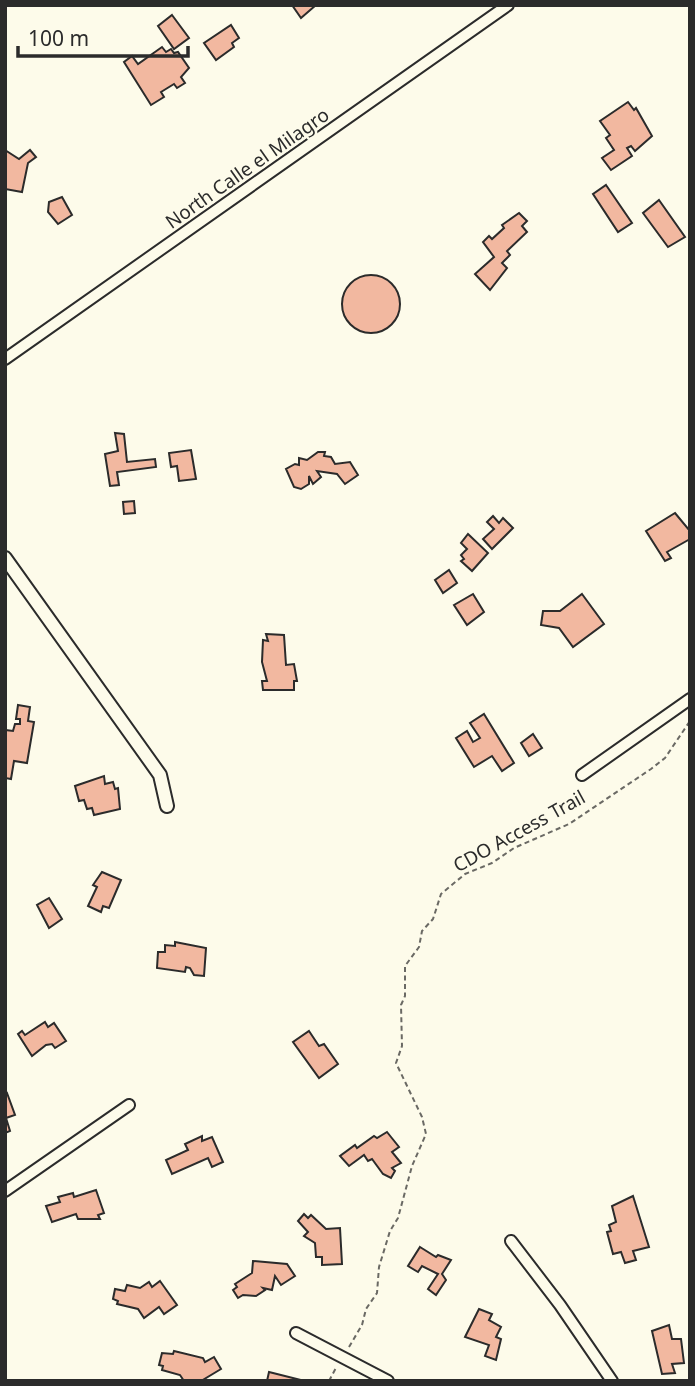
<svg xmlns="http://www.w3.org/2000/svg" width="695" height="1386" font-family="'Noto Sans',sans-serif">
	<style>
		.building { fill: #f2b8a0; stroke: #2b2b2b; stroke-width: 2 }
		.lines { fill: none; stroke-linecap: round; stroke-linejoin: round }
		.minor-casing { stroke: #2b2b2b; stroke-width: 14 }
		.tertiary-casing { stroke: #2b2b2b; stroke-width: 16 }
		.path { stroke: #6a6964; stroke-width: 2; stroke-dasharray: 5 3.5; stroke-linecap: butt }
		.minor { stroke: #fdfbea; stroke-width: 10 }
		.tertiary { stroke: #fdfbea; stroke-width: 12 }
		.labels { text-anchor: middle; stroke-width: 5; stroke-linejoin: round; paint-order: stroke }
		.street-label { font-size: 19px; fill: #2b2b2b; stroke: #fdfbea }
	</style>
	<rect width="100%" height="100%" fill="#fdfbea"/>
	<!-- building -->
	<g class="building">
		<path d="M292,5H316L301,18Z"/>
		<path d="M172,15L189,38L174,49L158,26Z"/>
		<path d="M231,25L239,38L232,43L234,47L216,60L204,43Z"/>
		<path d="M162,47L166,52L171,49L174,53L178,52L189,68L181,77L185,83L177,88L174,84L161,92L164,97L151,105L124,62L132,56L138,64Z"/>
		<path d="M628,102L634,110L636,108L652,136L635,151L631,146L627,148L632,156L611,170L602,158L614,150L606,138L610,135L600,121Z"/>
		<path d="M5,150L19,159L30,150L36,157L28,163L22,192L5,189Z"/>
		<path d="M606,185L632,223L618,232L593,194Z"/>
		<path d="M62,197L72,215L58,224L48,212L49,202Z"/>
		<path d="M659,200L685,237L668,247L643,213Z"/>
		<path d="M519,213L527,221L522,226L527,232L507,251L510,255L502,263L507,268L490,290L475,274L494,257L483,242L489,236L492,239L504,228L502,225Z"/>
		<circle cx="371" cy="304" r="29"/>
		<path d="M115,433L124,434L127,462L155,459L156,467L117,472L119,485L110,486L105,454L118,451Z"/>
		<path d="M191,450L196,479L179,481L177,466L171,467L169,453Z"/>
		<path d="M318,452H325L324,456L331,457L335,464L350,462L358,475L345,484L337,474L317,471L321,477L313,484L309,476V484L301,489L294,487L286,469L295,464L299,465V458L307,460Z"/>
		<path d="M134,501L135,513L124,514L123,502Z"/>
		<path d="M675,513L690,531V539L667,552L671,558L665,561L646,531Z"/>
		<path d="M493,516L499,523L503,518L513,528L492,549L483,539L494,529L487,522Z"/>
		<path d="M468,534L488,553L472,571L461,561L464,559L461,555L467,549L461,543Z"/>
		<path d="M449,570L457,583L443,593L435,580Z"/>
		<path d="M473,594L484,612L467,625L454,605Z"/>
		<path d="M582,594L604,624L573,647L559,628L541,625L543,611H560Z"/>
		<path d="M266,634L284,635L286,665L294,664L297,681H294V690H263L262,681H267L262,662L263,640L268,641Z"/>
		<path d="M18,705L30,707L28,721L34,722L27,763L14,761L11,779L5,778V730L13,731L15,724H20V719H16Z"/>
		<path d="M484,714L514,763L502,771L492,756L474,767L456,738L467,731L473,742L480,738L470,723Z"/>
		<path d="M533,734L542,748L529,756L521,743Z"/>
		<path d="M104,776L105,784L113,782L115,789L118,788L120,809L94,815L92,808L87,809L84,800L79,801L75,786Z"/>
		<path d="M102,872L121,880L109,908L103,906L101,912L88,906L97,887L93,885Z"/>
		<path d="M49,898L62,919L49,928L37,905Z"/>
		<path d="M175,942L206,948L204,976L194,975L190,968L186,967L185,972L157,968L158,952H165V945L175,946Z"/>
		<path d="M45,1022L48,1027L54,1023L66,1041L55,1048L52,1044L46,1045L32,1056L18,1034L22,1031L25,1035Z"/>
		<path d="M309,1031L319,1046L324,1044L338,1064L319,1078L293,1042Z"/>
		<path d="M7,1093L15,1115L6,1118L10,1131L5,1133V1094Z"/>
		<path d="M387,1132L399,1147L392,1152L401,1163L392,1168L395,1171L391,1178L383,1174L372,1159L368,1161L364,1155L349,1166L340,1156L355,1145L357,1148L374,1136L377,1138Z"/>
		<path d="M202,1136V1141L212,1137L223,1162L212,1167L208,1158L172,1174L166,1160L188,1150L185,1144Z"/>
		<path d="M96,1190L104,1213L98,1215L100,1219H78L76,1214L52,1222L46,1206L60,1202L58,1197L73,1193L74,1197Z"/>
		<path d="M633,1196L649,1247L633,1251L636,1260L625,1263L621,1252L613,1254L607,1232L611,1231L609,1225L616,1222L612,1206Z"/>
		<path d="M304,1214L308,1218L311,1215L326,1229L340,1228L342,1264L322,1265V1257H316L315,1243L304,1236L308,1232L298,1221Z"/>
		<path d="M420,1247L436,1257L438,1255L451,1260L442,1274L446,1280L436,1295L428,1289L438,1274L422,1266L418,1272L408,1266Z"/>
		<path d="M253,1261L287,1264L295,1276L281,1285L275,1276L272,1290L263,1288L265,1290L256,1296L243,1295L238,1298L233,1290L237,1287L235,1284L252,1273Z"/>
		<path d="M160,1281L177,1305L164,1314L159,1307L144,1318L138,1309L117,1304L118,1301L113,1299L115,1289L125,1291L127,1285L140,1288L149,1282L152,1287Z"/>
		<path d="M479,1309L492,1314L489,1320L501,1327L496,1337L501,1339L496,1360L485,1356L489,1345L465,1337Z"/>
		<path d="M669,1325L672,1339H681L684,1363L672,1364L675,1373L662,1374L652,1331Z"/>
		<path d="M174,1351L203,1358L205,1362L214,1357L221,1369L201,1381H184L180,1375L162,1370L163,1366L159,1365L162,1353L173,1354Z"/>
		<path d="M269,1372L301,1380V1381H267Z"/>
	</g>
	<g class="lines">
		<!-- minor casing -->
		<g class="minor-casing">
			<g id="minor">
				<path d="M5,359L508,5"/>
				<path d="M582,775L690,699"/>
				<path d="M5,1191L129,1105"/>
				<path d="M511,1241L560,1305L612,1381"/>
				<path d="M296,1333L388,1381"/>
			</g>
		</g>
		<!-- tertiary casing -->
		<g class="tertiary-casing">
			<path id="tertiary" d="M5,558L160,775L167,806"/>
		</g>
		<!-- path -->
		<g class="path">
			<path d="M349,1347L362,1325L366,1309L377,1293L379,1267L390,1231L398,1218L412,1166L426,1134L422,1117L396,1063L402,1046L401,1005L405,996V966L419,947L422,931L433,919L441,894L465,874L492,863L514,848L569,824L651,769L665,758L690,721"/>
			<path d="M329,1381L337,1366"/>
		</g>
		<!-- minor -->
		<use href="#minor" class="minor"/>
		<!-- tertiary -->
		<use href="#tertiary" class="tertiary"/>
	</g>
	<g class="labels">
		<!-- street labels -->
		<g class="street-label">
			<text transform="translate(247 168) rotate(-35)" y="7">North Calle el Milagro</text>
			<text transform="translate(519 831) rotate(-29)" y="7">CDO Access Trail</text>
		</g>
	</g>
	<!-- border -->
	<rect width="695" height="1386" fill="none" stroke="#2b2b2b" stroke-width="14"/>
	<!-- scale -->
	<path d="M18 46v10h170v-10" fill="none" stroke="#2b2b2b" stroke-width="3.5"/>
	<text x="28" y="46" font-size="21" fill="#2b2b2b" stroke="#fdfbea" stroke-width="5" paint-order="stroke">100 m</text>
</svg>
